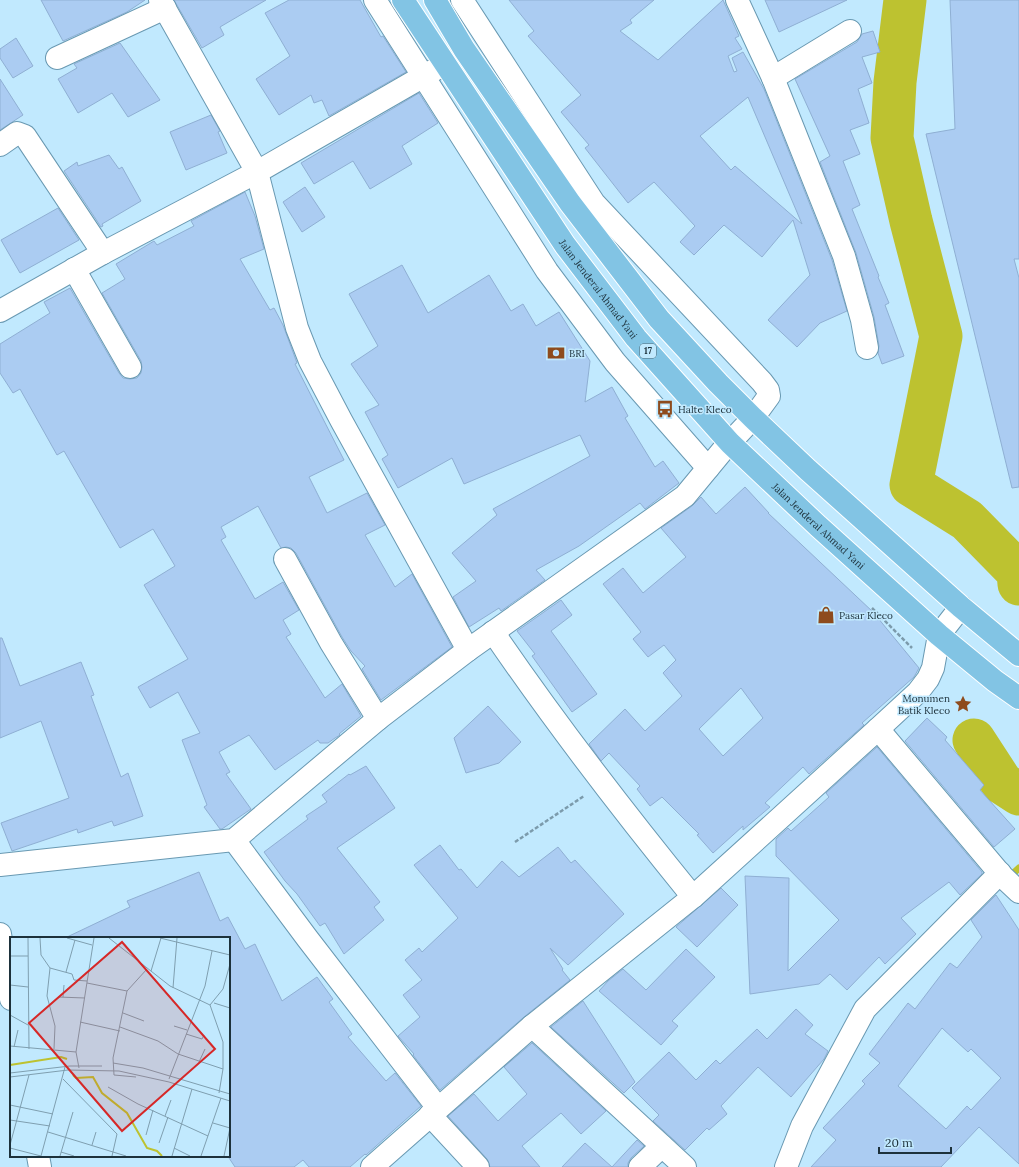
<svg xmlns="http://www.w3.org/2000/svg" width="1019" height="1167" font-family="Lora,serif">
	<style>
		.lines { fill: none; stroke-linecap: round; stroke-linejoin: round }
		.stream { stroke: #bdc230; stroke-width: 7 }
		.river { stroke: #bdc230; stroke-width: 43 }
		.building { fill: #abccf2; stroke: #8fafd3; fill-rule: evenodd }
		.minor-casing { stroke: #6999b2; stroke-width: 24 }
		.trunk-casing { stroke: #fff; stroke-width: 24 }
		.path { stroke: #7c9bac; stroke-width: 2.5; stroke-dasharray: 4 2; stroke-linecap: butt }
		.minor { stroke: #fff; stroke-width: 22 }
		.trunk { stroke: #82c4e4; stroke-width: 22 }
		.labels { text-anchor: middle; stroke-width: 3; stroke-linejoin: round; paint-order: stroke }
		.shield { fill: #c1e9fe; stroke: #4e6876; stroke-width: 1 }
		.shield-label { font-size: 9px; font-weight: bold; fill: #1d313b }
		.street-label { font-size: 10px; fill: #1d313b; stroke: #c1e9fe }
		.poi-label { font-size: 10px; fill: #1d313b; stroke: #c1e9fe; text-anchor: start }
		.inset-river { fill: none; stroke: #bdc230; stroke-width: 2 }
		.inset-road { fill: none; stroke: #7f9fb0; stroke-width: 1 }
		.view { fill: #d62828; fill-opacity: 0.15; stroke: #d62828; stroke-width: 2 }
		.inset-edge { fill: none; stroke: #1d313b; stroke-width: 2 }
	</style>
	<rect width="100%" height="100%" fill="#c1e9fe"/>
	<g class="lines">
		<!-- stream -->
		<path class="stream" d="M1008,878L1019,868"/>
		<!-- river -->
		<g class="river">
			<path d="M905,0L895,82L892,138L911,221L941,336L911,485L967,520L1018,572L1019,584"/>
			<path d="M974,740L1002,783L1019,794"/>
		</g>
	</g>
	<!-- building -->
	<g class="building">
		<path d="M41,0H145L127,12L63,41Z"/>
		<path d="M174,0H266L220,27L224,35L202,48Z"/>
		<path d="M289,0H360L381,37L383,36L406,72L329,116L322,100L314,103L311,95L279,115L256,79L290,56L265,13Z"/>
		<path d="M509,0H654L630,20L632,23L620,31L658,60L723,0L739,36L735,38L742,49L728,56L734,72L737,71L732,58L743,52L764,89L832,260L847,311L820,323L797,347L768,320L810,275L793,220L762,257L724,225L694,255L680,242L695,226L654,182L628,203L585,148L589,145L561,112L581,95L528,36L534,31ZM748,97L802,224L735,166L731,170L700,136Z"/>
		<path d="M765,0H847L779,32Z"/>
		<path d="M950,0H1019V259H1014L1019,278V487L1012,488L926,134L955,129Z"/>
		<path d="M873,31L880,52L862,57L872,83L858,89L869,123L850,130L860,154L843,161L860,205L852,209L879,276L878,277L889,303L885,305L904,356L882,364L878,353L879,346L874,317L856,253L820,162L830,156L795,79L857,42L862,34Z"/>
		<path d="M16,38L33,66L13,78L0,58V49Z"/>
		<path d="M120,43L160,100L128,117L112,93L78,113L58,79L77,68L74,64Z"/>
		<path d="M0,79L23,115L0,130Z"/>
		<path d="M419,93L438,123L402,146L412,164L370,189L353,161L314,184L301,163Z"/>
		<path d="M211,115L220,131L218,132L227,153L186,170L170,132Z"/>
		<path d="M109,155L119,169L122,167L141,201L102,224L103,226L101,227L64,171L77,162L78,166Z"/>
		<path d="M305,187L325,217L302,232L283,202Z"/>
		<path d="M245,192L255,216L264,249L240,259L270,310L274,308L283,325L297,363L295,364L344,460L309,477L327,513L367,493L385,525L365,535L395,587L412,574L452,647L381,700L362,669L365,666L351,651L342,637L296,553L291,548L286,547L281,548L258,506L221,527L226,537L221,540L255,599L283,582L299,610L283,620L291,634L286,637L325,698L342,684L361,716L339,734L340,735L335,738L328,743H320L318,740L275,770L249,735L219,752L230,772L226,774L251,809L222,829H220L204,807L207,805L182,740L200,733L178,692L150,708L138,687L188,659L144,585L175,566L153,529L120,548L64,451L57,455L20,389L13,393L0,373V344L50,313L44,302L70,288L119,373L123,378L130,379L137,378L141,373L142,367L141,361L102,293L125,279L116,264L154,241L157,245L194,226L191,221Z"/>
		<path d="M58,208L79,240L20,273L1,240Z"/>
		<path d="M402,265L428,313L489,275L511,311L523,304L536,326L559,312L590,361L585,402L612,387L628,416L625,418L655,467L663,461L679,483L645,509L640,503L579,546L536,570L545,580L501,611L499,608L469,627L453,597L476,581L452,553L497,515L493,509L590,456L580,435L464,484L452,458L398,488L382,459L388,455L365,412L379,405L351,364L378,346L349,294Z"/>
		<path d="M745,487L769,513H768L873,612L919,668L914,677L862,723L864,725L809,774L803,767L765,803L770,807L743,830V826L713,853L697,835L699,834L662,797L650,806L637,789L640,786L609,753L601,761L589,744L625,709L645,731L682,696L663,673L676,660L664,645L648,657L633,639L641,632L603,584L623,568L643,593L686,557L661,528L692,506L701,497L716,514ZM741,688L763,718L723,756L699,729Z"/>
		<path d="M561,600L572,615L551,631L597,694L572,712L532,656L535,654L517,631Z"/>
		<path d="M0,638H2L20,686L81,662L94,695L91,696L121,777L128,773L143,816L114,826L112,821L78,833L77,829L12,851L1,823L69,798L41,721L0,738Z"/>
		<path d="M488,706L521,742L499,763L466,773L454,738Z"/>
		<path d="M927,718L947,737L945,740L984,785L980,790L1015,829L994,847L905,741Z"/>
		<path d="M877,747L982,872V874L960,895L949,882L901,918L916,934L885,964L879,957L847,990L830,974L819,984L750,994L745,876L789,878L788,971L839,920L776,856V839L788,828L791,831L829,797L826,793Z"/>
		<path d="M366,766L395,808L337,848L380,902L374,907L384,920L344,954L325,923L320,926L297,894L285,881L264,852L308,819L306,816L327,802L322,795L349,774L350,775Z"/>
		<path d="M440,845L459,870L461,869L477,888L502,861L519,877L558,847L571,863L575,860L624,914L568,965L550,948L563,969L562,970L570,980L524,1017L440,1090L413,1055L414,1054L398,1036L420,1017L403,995L422,980L405,960L419,948L422,952L458,918L414,865Z"/>
		<path d="M199,872L220,921L228,917L245,949L255,944L282,1001L317,977L333,999L329,1002L352,1034L348,1037L386,1081L395,1073L421,1106L366,1155L365,1154L350,1167H309L303,1160L294,1167H235L229,1158V938H65L130,907L127,901Z"/>
		<path d="M721,888L738,905L697,947L676,927Z"/>
		<path d="M996,895L1019,930V1164L979,1127L941,1167H811L836,1140L823,1128L865,1084L862,1081L880,1063L869,1054L908,1003L915,1009L950,963L957,968L982,937L971,920ZM942,1028L968,1052L971,1049L1001,1078L971,1110L967,1106L946,1129L898,1086Z"/>
		<path d="M686,949L715,977L672,1021L678,1026L661,1045L599,991L608,981L623,969L646,990Z"/>
		<path d="M583,1001L635,1082L624,1093L551,1027Z"/>
		<path d="M796,1009L813,1025L805,1034L828,1051L824,1059L791,1097L758,1067L721,1106L727,1114L709,1130L707,1128L685,1150L653,1121L659,1115L632,1088L669,1052L696,1080L716,1060L720,1064L757,1029L767,1039Z"/>
		<path d="M532,1043L606,1111L581,1134L561,1113L522,1146L540,1167H490L487,1159L448,1116L474,1094L498,1121L527,1094L504,1067Z"/>
		<path d="M637,1140L644,1146L631,1158L628,1163V1167H612Z"/>
		<path d="M585,1143L612,1167H562Z"/>
	</g>
	<g class="lines">
		<!-- minor casing -->
		<g class="minor-casing">
			<g id="minor">
				<path d="M160,0L257,172L297,328L310,361L341,420L468,650"/>
				<path d="M375,0L547,271L615,362L708,468"/>
				<path d="M737,0L773,78L844,256L862,320L867,348"/>
				<path d="M57,58L165,8"/>
				<path d="M773,78L850,31"/>
				<path d="M0,145L17,133L25,136L103,253"/>
				<path d="M74,269L130,367"/>
				<path d="M0,311L103,253L257,172L436,69"/>
				<path d="M285,559L331,643L378,719"/>
				<path d="M493,632C556,724 623,811 693,897"/>
				<path d="M878,729L1002,876L1019,892"/>
				<path d="M234,840L307,938L438,1108"/>
				<path d="M0,865L234,840L378,719L468,650L685,496L723,450L753,418L769,396L768,390L762,382L594,203L462,0"/>
				<path d="M0,934L11,999"/>
				<path d="M532,1026L685,1167"/>
				<path d="M430,1115L478,1167"/>
				<path d="M38,1156L40,1167"/>
				<path d="M372,1167L532,1026L693,897L878,729L918,692L928,679L933,668L939,635L961,607"/>
				<path d="M640,1167L662,1146"/>
				<path d="M786,1167L802,1126L865,1009L1000,873"/>
			</g>
		</g>
		<!-- trunk casing -->
		<g class="trunk-casing">
			<g id="trunk">
				<path id="s1" d="M403,0L565,245L636,338L730,443L818,526L939,635L995,681L1019,698"/>
				<path d="M435,0L464,49L570,203L659,319L718,383L753,418L808,470L961,607L1019,655"/>
			</g>
		</g>
		<!-- path -->
		<g class="path">
			<path d="M872,608L912,648"/>
			<path d="M515,842L584,796"/>
		</g>
		<!-- minor -->
		<use href="#minor" class="minor"/>
		<!-- trunk -->
		<use href="#trunk" class="trunk"/>
	</g>
	<!-- icons -->
	<defs>
		<g id="bank-bare" transform="scale(1.38)"><path d="M-6-4H6V4H-6ZM0-2.3a2.3 2.3 0 1 0 0 4.6a2.3 2.3 0 1 0 0-4.6Z" fill="#8e4b1d" stroke="#c1e9fe" stroke-width="2.5" paint-order="stroke"/></g>
		<g id="bus-bare" transform="scale(1.38)"><path d="M-5-6H5V4H4V6H2V4H-2V6H-4V4H-5ZM-3.5-4V0h7V-4ZM-3.5 1.2v1.5H-2V1.2ZM2 1.2v1.5H3.5V1.2Z" fill="#8e4b1d" stroke="#c1e9fe" stroke-width="2.5" paint-order="stroke"/></g>
		<g id="shop-bare" transform="scale(1.38)"><path d="M-5-2.5h2.3a2.7 3.5 0 0 1 5.4 0H5L5.5 6h-11ZM-1.5-2.5h3a1.5 2.3 0 0 0-3 0Z" fill="#8e4b1d" stroke="#c1e9fe" stroke-width="2.5" paint-order="stroke"/></g>
		<g id="sight-bare" transform="scale(1.38)"><path d="M0-6L1.8-2.2L6-1.7L2.9 1.2L3.7 5.4L0 3.3L-3.7 5.4L-2.9 1.2L-6-1.7L-1.8-2.2Z" fill="#8e4b1d" stroke="#c1e9fe" stroke-width="2.5" paint-order="stroke"/></g>
	</defs>
	<g fill-rule="evenodd">
		<use href="#bank-bare" x="556" y="353"/>
		<use href="#bus-bare" x="665" y="409"/>
		<use href="#shop-bare" x="826" y="615"/>
		<use href="#sight-bare" x="963" y="704"/>
	</g>
	<g class="labels">
		<!-- shield labels -->
		<rect class="shield" x="640" y="344" width="16" height="14" rx="3"/>
		<g class="shield-label">
			<text x="648" y="354">17</text>
		</g>
		<!-- street labels -->
		<g class="street-label">
			<text dy="4" stroke="none"><textPath href="#s1" startOffset="349">Jalan Jenderal Ahmad Yani</textPath></text>
			<text dy="4" stroke="none"><textPath href="#s1" startOffset="673">Jalan Jenderal Ahmad Yani</textPath></text>
		</g>
		<!-- poi labels -->
		<g class="poi-label">
			<text x="569" y="357">BRI</text>
			<text x="678" y="413">Halte Kleco</text>
			<text x="839" y="619">Pasar Kleco</text>
			<text x="950" y="702" text-anchor="end">Monumen<tspan x="950" dy="12">Batik Kleco</tspan></text>
		</g>
	</g>
	<!-- overview -->
	<g transform="translate(10 937)">
		<rect width="220" height="220" fill="#c1e9fe"/>
		<path class="inset-river" d="M0,128L51,120L57,122M63,138L66,141L83,140L92,156L117,176L137,211L147,214L152,219"/>
		<path class="inset-road" d="M18,1L19,112M30,1L31,18L40,31L37,59L45,89L44,112M57,1L82,8M99,1L160,49L200,68M150,1L220,18M0,19H18M40,31L62,37L64,43L77,44M141,34L151,1M56,35L65,3M77,46L117,54M0,48L18,50M163,51L167,1M48,60L75,61M53,60L54,48M204,66L220,71M200,68L213,105V132L209,156M200,68L213,52L220,27M113,76L134,84M0,78L18,88M70,85L110,94M164,89L177,93M110,90L148,104L168,117L213,132M176,97L192,102L194,98M0,109L66,115M4,110L8,93M189,125L195,112M103,126L133,131L220,157M69,131L66,115L84,1M0,136L60,129H92M0,140L58,133L109,134L159,145L220,164M126,140L104,138L103,121L117,54L137,32M53,142L107,197L102,219M159,142L195,49L202,14M98,150L128,167L198,199M0,168L43,177M155,179L161,163M0,183L40,189M203,186L220,191M38,195L116,219M136,198L143,173M149,206L158,180M0,208L19,138M82,208L86,195M0,211L31,219M164,211L180,219M51,215L64,219M31,219L55,130M50,219L63,175M162,219L182,152M191,219L211,161M214,219L220,191"/>
		<path class="view" d="M112,5L205,112L112,194L19,86Z"/>
		<rect width="220" height="220" class="inset-edge"/>
	</g>
	<!-- scale -->
	<path d="M879 1147v6h72v-6" fill="none" stroke="#1d313b" stroke-width="2"/>
	<text x="885" y="1147" font-size="12" fill="#1d313b" stroke="#c1e9fe" stroke-width="3" paint-order="stroke">20 m</text>
</svg>
